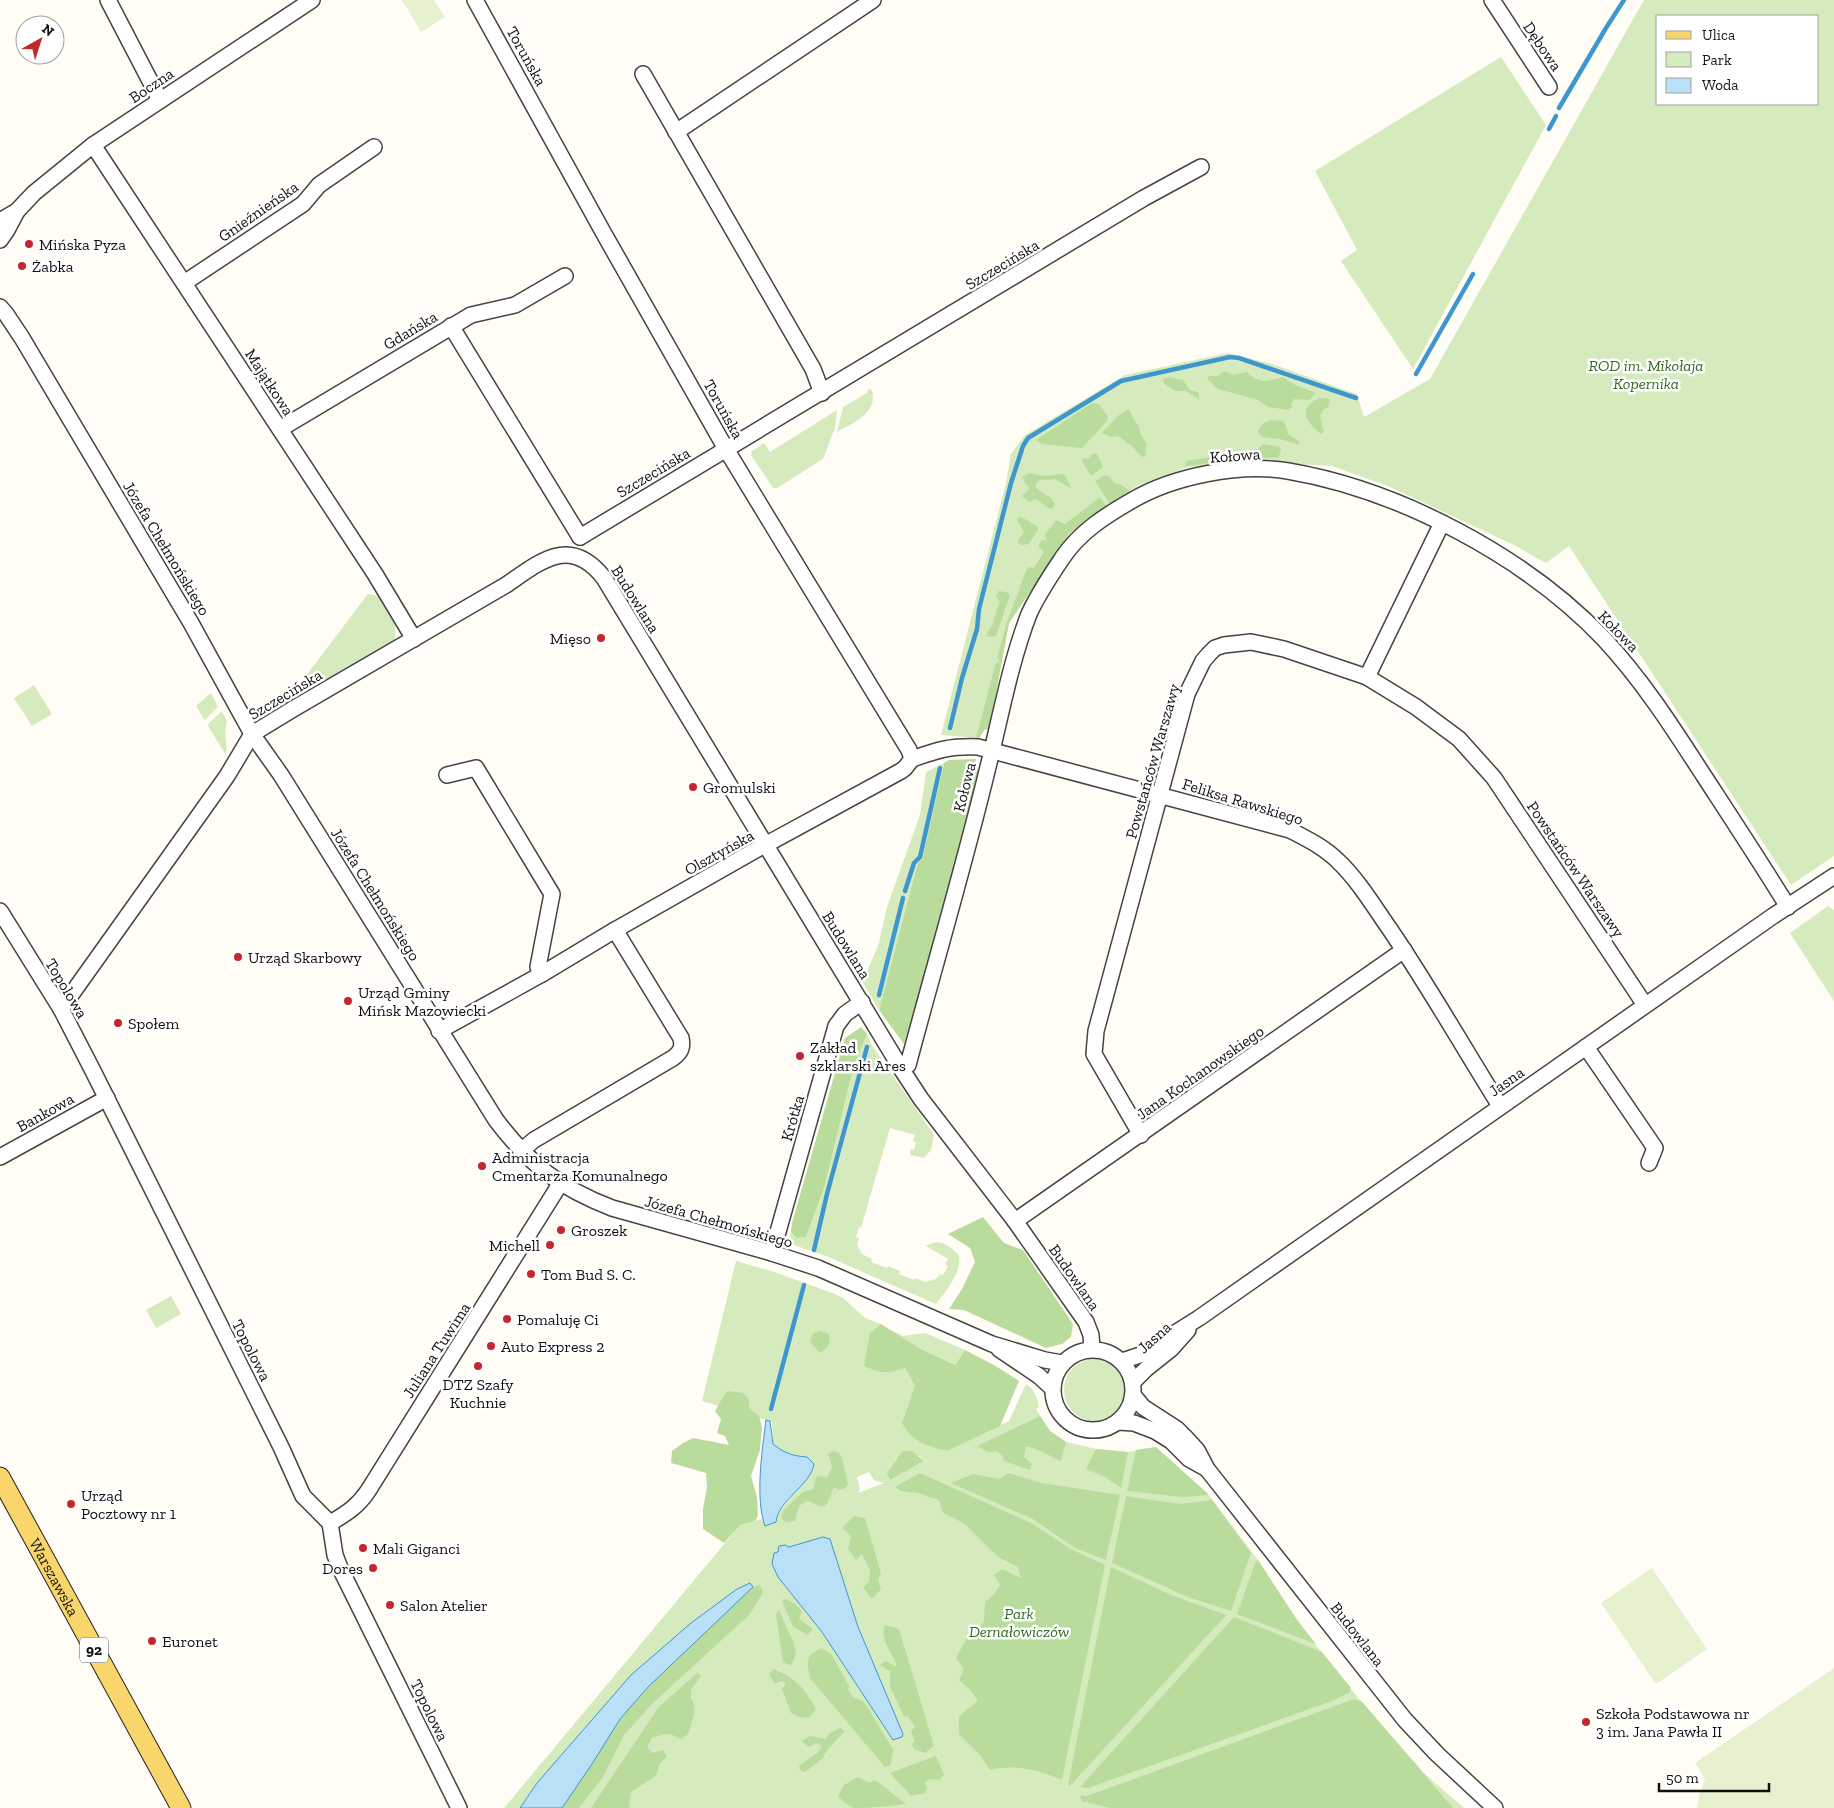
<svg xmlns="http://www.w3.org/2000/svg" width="1834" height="1808" font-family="'Zilla Slab',serif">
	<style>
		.green { fill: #d5ebbd; fill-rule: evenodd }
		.forest { fill: #b9dc9c }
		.pitch { fill: #e6f2cf }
		.water { fill: #b9e0f7; stroke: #3f96cf }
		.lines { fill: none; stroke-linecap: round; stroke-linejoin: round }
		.stream { stroke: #3f96cf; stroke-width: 4.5 }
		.minor-casing { stroke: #444; stroke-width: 18 }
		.major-casing { stroke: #222; stroke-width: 21 }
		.minor { stroke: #fff; stroke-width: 15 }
		.major { stroke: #f9d66b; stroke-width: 19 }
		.poi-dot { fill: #c4262e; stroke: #fff; stroke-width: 2 }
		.labels { text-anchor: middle; stroke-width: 5; stroke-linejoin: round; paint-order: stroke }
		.shield { fill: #fff; stroke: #585858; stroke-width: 1 }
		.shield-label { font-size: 15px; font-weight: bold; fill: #111 }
		.street-label { font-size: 16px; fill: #111; stroke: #fff }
		.poi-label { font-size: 16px; fill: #111; stroke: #fff; text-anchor: start }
		.park-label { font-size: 16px; font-style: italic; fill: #2f6b1f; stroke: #fff }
	</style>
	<rect width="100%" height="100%" fill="#fffdf5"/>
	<!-- green -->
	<g class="green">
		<path d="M1644,0H1834V856L1791,885L1569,546L1546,563L1514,545L1390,487L1332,466L1246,461L1185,468L1137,486L1069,534L1009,623L989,730L985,729L979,738L941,735L1006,483L1011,454L1025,435L1125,375L1228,353L1272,364L1357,394L1364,417L1430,379ZM1658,16H1818V104H1658Z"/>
		<path d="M1501,57L1546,125L1413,369L1341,261L1357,250L1315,171Z"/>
		<path d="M869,388L872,391C878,413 853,423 837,432L843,407L867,393Z"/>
		<path d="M837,410L835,428L823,459L777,488H773L751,455L752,451L764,443L770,452Z"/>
		<path d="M368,594L378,596L395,625V640L297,698L292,696L296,689Z"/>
		<path d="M34,685L52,714L32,726L14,698Z"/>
		<path d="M211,693L218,707L205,720L204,719L196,706Z"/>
		<path d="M222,711L227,721C223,734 228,742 226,755L208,726L209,723Z"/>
		<path d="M944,763L923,857L917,866L879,1010L860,978L867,972L879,943L887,907L920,815L926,772Z"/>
		<path d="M1828,906L1834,910V1001L1790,933Z"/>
		<path d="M867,1034L871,1044L934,1135L931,1150L924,1158L910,1155L911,1149L914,1150L916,1143L913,1141L915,1135L890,1128L861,1228L859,1227L856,1237L859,1238L857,1245L862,1254L872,1259L871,1262L887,1268L888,1266L900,1271L899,1274L914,1280L915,1278L926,1282L936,1279L940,1274L943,1275L948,1266L945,1264L948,1259L926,1246C941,1237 948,1246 959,1255C962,1273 946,1291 936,1304L826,1256L791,1244L789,1239L791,1232L797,1238L806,1237L825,1185L853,1069Z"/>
		<path d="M736,1261L774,1272L835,1294L843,1298L865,1318L881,1324L870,1333L905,1368L915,1386L913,1395L944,1451L1009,1421L1026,1384C1034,1389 1038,1399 1039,1407L1036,1409L1050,1431L1066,1442L1096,1449L1128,1452L1156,1447L1208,1494L1258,1560L1297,1620L1341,1678L1426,1775L1464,1808H504L740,1525L777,1515L798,1488L805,1481L807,1457C793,1456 784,1453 773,1444L772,1422L702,1401ZM920,1456L924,1461L890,1480L896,1458ZM829,1458H842L843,1467L827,1502L817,1504L808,1501L799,1506H790L797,1498L814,1489L827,1477L832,1467ZM869,1472L874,1480L884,1483L858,1493L860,1489L857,1477Z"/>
		<path d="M171,1296L181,1314L156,1328L146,1310Z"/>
		<path d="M889,1329L903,1336L925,1333L965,1350L955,1365L921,1349Z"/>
		<circle cx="1095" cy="1390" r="31"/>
	</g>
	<!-- forest -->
	<g class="forest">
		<path d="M1223,371L1234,375L1247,372C1259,384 1267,382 1283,377L1293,384L1316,393L1309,400L1294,399L1291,404L1292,407L1289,410L1268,407L1258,400L1218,389L1207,379L1209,376H1218Z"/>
		<path d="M1169,377L1183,380L1190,390L1199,393V399L1186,391H1175L1164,384L1163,379Z"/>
		<path d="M1319,398H1326L1330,400L1328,407L1323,410L1320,416L1324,432L1321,434C1306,422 1297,409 1319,398Z"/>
		<path d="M1092,403L1099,404L1108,417L1107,421L1082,448L1042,444L1036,440Z"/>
		<path d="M1129,409L1134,420L1139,426L1140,433L1147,445L1145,450L1146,456L1142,457L1132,446L1118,436L1111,437L1102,433L1119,415Z"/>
		<path d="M1271,420L1284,421L1289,435L1300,442L1299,445L1280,439L1262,437L1258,433C1259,425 1264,422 1271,420Z"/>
		<path d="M1263,444L1280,447L1281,451L1278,458H1251L1186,466L1185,464L1187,461L1258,449Z"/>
		<path d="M1092,454H1097L1103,467L1091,476L1082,461L1083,459L1090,458Z"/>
		<path d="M1029,473L1043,476L1063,474L1065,475L1071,488L1054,479L1049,480H1040L1036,483V488L1051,498L1055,504L1053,508L1050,509L1036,499L1029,502L1022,496L1030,488L1025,483L1023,477Z"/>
		<path d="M1105,475L1109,476L1114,483L1120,484L1130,491L1110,504L1095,481Z"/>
		<path d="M1100,497L1106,506L1069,534L1009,623L989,730L985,729L979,738H976L996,662L999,663V659L997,658L1006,625L1024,576L1028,567L1034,568L1044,552L1038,546L1042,540L1045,541L1047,538L1044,536L1056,520L1065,524Z"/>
		<path d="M1020,516L1038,527V530L1029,544L1022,545L1017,542L1024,532L1017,520Z"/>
		<path d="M998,591L1006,592L1010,595L996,636L990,637L986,636L987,634C994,624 995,613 1000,602L996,597Z"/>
		<path d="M976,759L975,768L984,772L904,1044L879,1010L917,866L923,857L944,763L949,760Z"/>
		<path d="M861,1027L867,1034L853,1069L825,1185L806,1237L797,1238L791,1232L792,1223L845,1038Z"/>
		<path d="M983,1217L1004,1243L1023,1250L1073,1324L1071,1337L1062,1344L1046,1348L964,1310L949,1309L962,1289L975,1262L970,1248L948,1234Z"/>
		<path d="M881,1324L921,1349L955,1365L965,1350L994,1365L1019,1381L1000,1426L947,1451C926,1445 913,1443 902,1423L915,1386L905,1368C886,1374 883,1374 864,1366L870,1333Z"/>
		<path d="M820,1331L829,1334C831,1344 828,1348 820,1353L810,1342L813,1333Z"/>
		<path d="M730,1391L743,1393L749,1399V1408L759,1416L762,1427L760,1450L751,1476L757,1497L758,1516L755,1521L740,1525L724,1543L703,1529V1509L707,1487L706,1473L671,1463L672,1451L683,1443L693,1438L729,1445L725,1436L717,1433L721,1419L715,1411L726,1392Z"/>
		<path d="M1040,1416L1050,1431L1066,1442L1061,1461L1036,1449L1026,1446L1024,1457L1032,1464L1030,1470L1004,1461L1002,1455L996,1451L988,1452L977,1446Z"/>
		<path d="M1156,1447L1208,1494V1495L1182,1497L1127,1491L1136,1450Z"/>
		<path d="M1096,1449L1128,1452L1121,1488L1105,1477L1086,1469Z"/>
		<path d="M833,1451L838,1452L842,1458L848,1484L846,1488L839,1490L834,1487L827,1504L822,1507L808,1501L799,1506L795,1521L786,1522L781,1518L783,1511L788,1506L803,1492L813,1489L817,1476L827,1477L832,1467L828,1454Z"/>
		<path d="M903,1451H912L924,1461L890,1480L887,1473C894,1466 895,1458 903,1451Z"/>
		<path d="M920,1473L1031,1523L1071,1549L1105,1565L1062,1780C1039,1770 1015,1764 990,1770L981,1756L959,1734V1716L978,1701L971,1691L959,1680L964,1669L956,1658L970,1632L978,1628L984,1622L985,1602L993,1595L1000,1585L994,1575L1002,1569L1021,1578L1018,1567L998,1557L965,1524L942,1512L939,1500L918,1493L901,1491L895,1487Z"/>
		<path d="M1008,1473L1041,1483L1120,1495L1106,1560L1075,1548L1033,1519L951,1483L973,1474L999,1479Z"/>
		<path d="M1126,1496L1180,1504L1212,1500L1251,1553L1231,1611L1188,1597L1112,1563Z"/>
		<path d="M854,1516L865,1518L881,1574L878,1579L881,1589L872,1599L863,1587L869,1582L870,1570L862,1554L856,1560L848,1549L851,1536L842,1528Z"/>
		<path d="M1258,1560L1297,1620L1316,1644L1237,1614L1255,1563Z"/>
		<path d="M1111,1567L1171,1595L1226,1615L1070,1786L1068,1785Z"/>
		<path d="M760,1585L763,1592L750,1614L653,1703L624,1735L603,1777L579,1808H561L592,1764L620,1719L648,1687L736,1602L753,1587Z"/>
		<path d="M785,1599L794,1603L802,1611L799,1619L813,1629L808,1635L793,1627L782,1601Z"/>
		<path d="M779,1610L794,1644L796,1654L791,1666L783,1662L776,1615Z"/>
		<path d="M1234,1617L1322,1652L1351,1688L1350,1692L1332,1701L1088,1788L1080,1787Z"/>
		<path d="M885,1625L899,1629L934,1746L925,1753L914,1749L911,1743L915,1742L911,1732L915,1726L907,1716L904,1717L890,1686V1671L880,1665L885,1661L897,1667C893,1652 879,1640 885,1625Z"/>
		<path d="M822,1648L832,1655L849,1686L848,1690L853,1697L864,1702L893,1749L891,1765L885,1767L810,1678C807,1661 805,1655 822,1648Z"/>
		<path d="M774,1669C795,1678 805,1688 816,1709L809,1718L799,1717L791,1713L782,1689L786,1683L781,1681L775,1684L769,1674Z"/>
		<path d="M697,1673L701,1676L691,1690V1698L695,1706L693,1719L688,1734L681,1739C668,1732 666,1733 652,1738L647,1747L652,1753L663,1750L667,1757L660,1763L656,1776L631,1792L629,1808H591L659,1707Z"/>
		<path d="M1354,1699L1362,1702L1453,1808H1110L1089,1803L1087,1801L1083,1802L1080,1797L1081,1795L1087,1796Z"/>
		<path d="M841,1728L845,1731L827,1750L823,1758L805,1772L801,1771L799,1766L817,1753L822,1747L817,1743L808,1747L802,1741L810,1736L825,1739L830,1733Z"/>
		<path d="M936,1756L944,1775L939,1780L929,1779L925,1783L927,1789L925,1793L911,1796L890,1773Z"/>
		<path d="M858,1777L870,1783L875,1780L906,1804C890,1806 870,1808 854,1808C848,1807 842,1800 838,1796L844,1785Z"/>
	</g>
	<!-- pitch -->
	<g class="pitch">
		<path d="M402,0H434L445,17L421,32Z"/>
		<path d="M1652,1568L1707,1649L1656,1684L1601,1603Z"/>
		<path d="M1834,1668V1808H1697L1699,1796L1705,1779L1695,1763Z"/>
	</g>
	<!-- water -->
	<g class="water">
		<path d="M766,1420L770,1421L773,1444C784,1453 793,1456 807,1457L814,1464C811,1485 778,1500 776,1522L765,1526C755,1499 762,1450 766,1420Z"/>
		<path d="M823,1537L830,1539L858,1627L903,1734L902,1737L893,1740L822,1632L778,1577L772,1564L774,1553L778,1552L779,1546L785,1545L789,1547Z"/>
		<path d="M750,1583L753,1587L648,1687L620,1719L592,1764L562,1808H520L537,1783L631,1675L691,1623L737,1589Z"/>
	</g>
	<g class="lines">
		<!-- stream -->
		<g class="stream">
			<path d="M1559,108L1606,28L1624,0"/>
			<path d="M1549,129L1556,116"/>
			<path d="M1416,374L1473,274"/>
			<path d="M950,728L962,678L977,629L979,609L1011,483L1023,446L1028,438L1121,381L1230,357L1239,358L1356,398"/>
			<path d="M905,891L914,863L920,857L940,768"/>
			<path d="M879,995L903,898"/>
			<path d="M814,1250L827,1194L867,1047"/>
			<path d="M771,1409L804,1285"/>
		</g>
		<!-- minor casing -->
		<g class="minor-casing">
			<g id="minor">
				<path d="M108,0L160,100"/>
				<path d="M475,0L603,232L726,449L909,750L912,759"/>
				<path d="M1492,0L1549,87"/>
				<path d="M643,74L813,369L822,393"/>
				<path d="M676,132L873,0"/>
				<path d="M93,145L375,574L414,639"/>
				<path d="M0,221L17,211L34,193L93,145L312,0"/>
				<path d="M0,240L7,230L17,211"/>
				<path d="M184,283L303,204L319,185L374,147"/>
				<path d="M0,307L6,314L22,338L191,623L252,734L281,775L496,1120C530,1165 560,1188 612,1208L772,1253L818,1268L992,1344L1045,1360L1062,1363"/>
				<path d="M451,326L580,537"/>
				<path d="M280,429L471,315L515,305L565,276"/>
				<path d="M580,537L1144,198L1201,167"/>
				<path d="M1367,677L1442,523"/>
				<path d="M912,759C938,750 949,746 978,747L1290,830C1307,839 1324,847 1338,861C1358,880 1373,905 1389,928C1428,985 1463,1047 1500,1106"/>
				<path d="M447,775L476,768L552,894L538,967L542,974"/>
				<path d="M0,911L61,1009L93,1071L281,1447L303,1496L330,1523L335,1555L340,1568L459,1808"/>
				<path d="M61,1009L227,776L252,734L293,709L506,585C541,561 570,535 604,578L902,1070L921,1099L1015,1221L1086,1322L1091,1335L1092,1349"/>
				<path d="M439,1031L542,974L615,930L754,851L901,771L905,768L912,759"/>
				<path d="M1586,1047L1655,1148L1649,1163"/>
				<path d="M902,1070L908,1065C934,967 963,870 987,771C1000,720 1010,663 1029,614C1038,594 1051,575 1063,557C1080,532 1105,516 1131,501C1173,476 1240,463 1288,471C1400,490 1526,557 1604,639C1643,681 1673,728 1704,776C1732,819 1761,863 1788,907"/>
				<path d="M1141,1135L1094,1054L1096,1031L1187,694L1203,661L1209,654L1215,648L1224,645L1251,642L1284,649L1367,677L1416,707L1459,739L1494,778L1645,1005"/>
				<path d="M521,1151L534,1140L673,1058C681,1052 683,1047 681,1038L615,930"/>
				<path d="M0,1157L107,1098"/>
				<path d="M1015,1221L1404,950"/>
				<path d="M772,1253L836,1026L845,1014L862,1002"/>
				<path d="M999,1349L1039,1376L1052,1388"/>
				<circle cx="1093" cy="1390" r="40"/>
				<path d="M1122,1361L1140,1355L1199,1318L1773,916L1834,876"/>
				<path d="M1133,1382L1146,1369L1171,1349L1188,1330"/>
				<path d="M1134,1396L1143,1407L1177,1429L1186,1438L1197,1450L1207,1469L1405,1720L1437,1754L1495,1808"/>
				<path d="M1118,1422L1134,1423L1155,1431L1171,1441L1189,1459L1207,1469"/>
				<path d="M330,1523C346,1514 358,1506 368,1491L560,1184"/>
			</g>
		</g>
		<!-- major casing -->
		<g class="major-casing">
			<g id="major">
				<path id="s1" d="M0,1477L181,1808"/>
			</g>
		</g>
		<!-- minor -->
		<use href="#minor" class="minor"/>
		<!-- major -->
		<use href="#major" class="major"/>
	</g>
	<!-- markers -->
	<g class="poi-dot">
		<circle cx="29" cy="244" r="5"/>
		<circle cx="22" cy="266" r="5"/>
		<circle cx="601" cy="638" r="5"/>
		<circle cx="693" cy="787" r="5"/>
		<circle cx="238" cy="957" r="5"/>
		<circle cx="348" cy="1001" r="5"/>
		<circle cx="118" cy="1023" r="5"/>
		<circle cx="800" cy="1056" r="5"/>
		<circle cx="482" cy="1166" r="5"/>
		<circle cx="561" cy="1230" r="5"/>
		<circle cx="550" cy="1245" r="5"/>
		<circle cx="531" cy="1274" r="5"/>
		<circle cx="507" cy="1319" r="5"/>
		<circle cx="491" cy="1346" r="5"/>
		<circle cx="478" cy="1366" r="5"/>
		<circle cx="71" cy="1504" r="5"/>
		<circle cx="363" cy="1548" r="5"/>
		<circle cx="373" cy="1568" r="5"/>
		<circle cx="390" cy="1605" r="5"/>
		<circle cx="152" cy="1641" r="5"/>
		<circle cx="1586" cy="1722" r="5"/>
	</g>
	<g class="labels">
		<!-- shield labels -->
		<rect class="shield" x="80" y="1637.5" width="28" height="25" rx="4"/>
		<g class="shield-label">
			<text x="94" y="1655">92</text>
		</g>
		<!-- street labels -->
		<g class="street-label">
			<text transform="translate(1543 46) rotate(56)" y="6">Dębowa</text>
			<text transform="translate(527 56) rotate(61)" y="6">Toruńska</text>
			<text transform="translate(151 85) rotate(-34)" y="6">Boczna</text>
			<text transform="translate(258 211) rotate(-35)" y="6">Gnieźnieńska</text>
			<text transform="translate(1002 264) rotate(-31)" y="6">Szczecińska</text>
			<text transform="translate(410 330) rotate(-31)" y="6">Gdańska</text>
			<text transform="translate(270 382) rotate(57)" y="6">Majątkowa</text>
			<text transform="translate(724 409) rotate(61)" y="6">Toruńska</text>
			<text transform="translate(1235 455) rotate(-4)" y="6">Kołowa</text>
			<text transform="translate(653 472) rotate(-31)" y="6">Szczecińska</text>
			<text transform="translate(167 548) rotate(59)" y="6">Józefa Chełmońskiego</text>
			<text transform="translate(636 599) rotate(58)" y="6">Budowlana</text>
			<text transform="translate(1619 631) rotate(46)" y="6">Kołowa</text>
			<text transform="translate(285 694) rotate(-31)" y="6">Szczecińska</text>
			<text transform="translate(1152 761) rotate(-74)" y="6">Powstańców Warszawy</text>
			<text transform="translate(964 787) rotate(-76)" y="6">Kołowa</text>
			<text transform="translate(1243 801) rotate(17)" y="6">Feliksa Rawskiego</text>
			<text transform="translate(719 852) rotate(-29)" y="6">Olsztyńska</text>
			<text transform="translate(1576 869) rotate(56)" y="6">Powstańców Warszawy</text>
			<text transform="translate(376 894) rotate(58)" y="6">Józefa Chełmońskiego</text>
			<text transform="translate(847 945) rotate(58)" y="6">Budowlana</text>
			<text transform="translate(67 988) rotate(59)" y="6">Topolowa</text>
			<text transform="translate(1200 1072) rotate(-35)" y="6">Jana Kochanowskiego</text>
			<text transform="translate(1506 1081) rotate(-35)" y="6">Jasna</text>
			<text transform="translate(45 1112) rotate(-29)" y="6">Bankowa</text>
			<text transform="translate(792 1118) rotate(-74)" y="6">Krótka</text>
			<text transform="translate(719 1221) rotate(16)" y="6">Józefa Chełmońskiego</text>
			<text transform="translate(1075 1277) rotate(55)" y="6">Budowlana</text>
			<text transform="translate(1154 1337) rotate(-42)" y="6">Jasna</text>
			<text transform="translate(252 1350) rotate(63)" y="6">Topolowa</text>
			<text transform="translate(436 1350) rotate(-57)" y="6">Juliana Tuwima</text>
			<text dy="6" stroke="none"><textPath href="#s1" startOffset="114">Warszawska</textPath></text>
			<text transform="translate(1358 1634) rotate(52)" y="6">Budowlana</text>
			<text transform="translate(430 1710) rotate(64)" y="6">Topolowa</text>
		</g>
		<!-- poi labels -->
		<g class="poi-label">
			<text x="39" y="250">Mińska Pyza</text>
			<text x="32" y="272">Żabka</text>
			<text x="591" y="644" text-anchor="end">Mięso</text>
			<text x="703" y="793">Gromulski</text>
			<text x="248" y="963">Urząd Skarbowy</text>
			<text x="358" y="998">Urząd Gminy<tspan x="358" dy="18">Mińsk Mazowiecki</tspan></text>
			<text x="128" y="1029">Społem</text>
			<text x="810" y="1053">Zakład<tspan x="810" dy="18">szklarski Ares</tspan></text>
			<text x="492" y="1163">Administracja<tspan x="492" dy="18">Cmentarza Komunalnego</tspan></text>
			<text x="571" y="1236">Groszek</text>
			<text x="540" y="1251" text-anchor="end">Michell</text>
			<text x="541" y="1280">Tom Bud S. C.</text>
			<text x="517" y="1325">Pomaluję Ci</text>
			<text x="501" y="1352">Auto Express 2</text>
			<text x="478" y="1390" text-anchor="middle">DTZ Szafy<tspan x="478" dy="18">Kuchnie</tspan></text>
			<text x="81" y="1501">Urząd<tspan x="81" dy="18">Pocztowy nr 1</tspan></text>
			<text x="373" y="1554">Mali Giganci</text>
			<text x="363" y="1574" text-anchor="end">Dores</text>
			<text x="400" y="1611">Salon Atelier</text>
			<text x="162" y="1647">Euronet</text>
			<text x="1596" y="1719">Szkoła Podstawowa nr<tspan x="1596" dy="18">3 im. Jana Pawła II</tspan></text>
		</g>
		<!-- park labels -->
		<g class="park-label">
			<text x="1646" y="371">ROD im. Mikołaja<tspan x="1646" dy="18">Kopernika</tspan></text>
			<text x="1019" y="1619">Park<tspan x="1019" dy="18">Dernałowiczów</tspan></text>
		</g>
	</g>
	<!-- legend -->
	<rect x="1656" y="15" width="162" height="90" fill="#ffffff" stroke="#a0a0a0"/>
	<rect x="1666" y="31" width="25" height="8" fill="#f9d66b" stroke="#a0a0a0"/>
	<text x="1702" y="40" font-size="15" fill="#111111">Ulica</text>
	<rect x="1666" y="52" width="25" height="15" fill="#d5ebbd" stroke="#a0a0a0"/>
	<text x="1702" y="65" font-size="15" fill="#111111">Park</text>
	<rect x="1666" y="78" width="25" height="15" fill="#b9e0f7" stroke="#a0a0a0"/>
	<text x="1702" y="90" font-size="15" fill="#111111">Woda</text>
	<!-- north arrow -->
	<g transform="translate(40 40) rotate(39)"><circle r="24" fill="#ffffff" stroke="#a0a0a0"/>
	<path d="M0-4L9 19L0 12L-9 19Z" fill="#c4262e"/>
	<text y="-8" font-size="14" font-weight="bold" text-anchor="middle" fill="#111111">N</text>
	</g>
	<!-- scale -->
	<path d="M1659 1783v8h110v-8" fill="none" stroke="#111111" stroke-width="2.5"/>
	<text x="1666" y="1783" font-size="15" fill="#111111" stroke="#ffffff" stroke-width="4" paint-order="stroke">50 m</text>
</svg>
